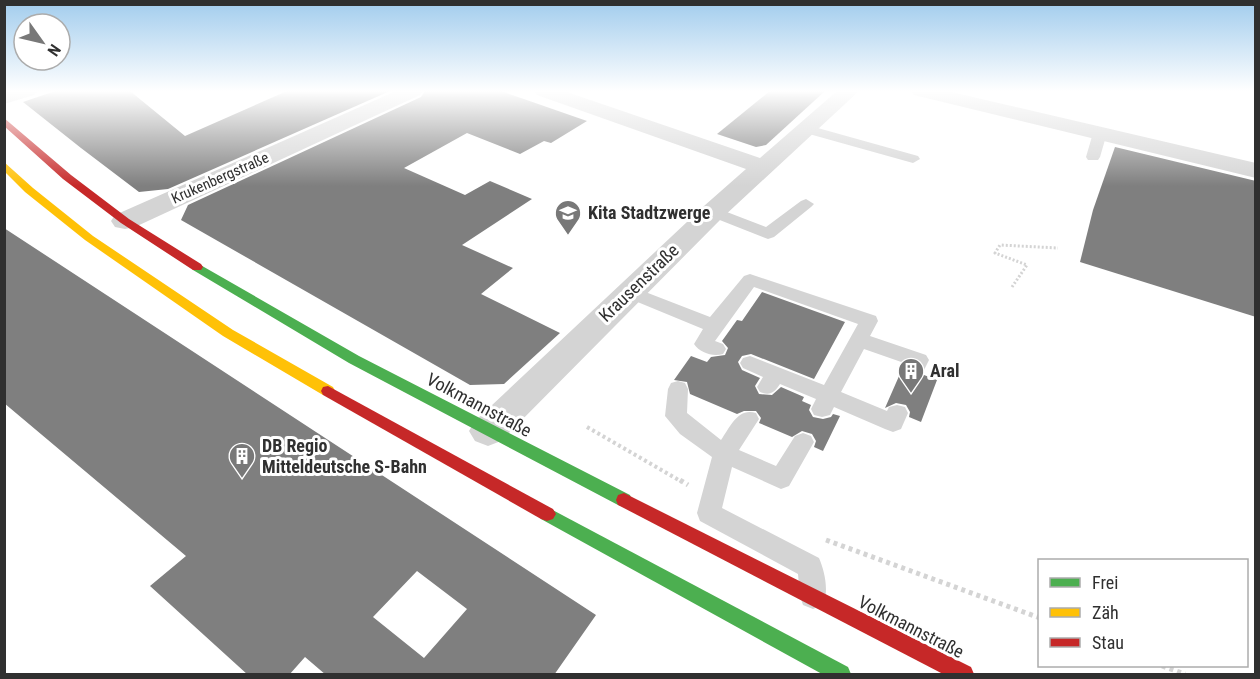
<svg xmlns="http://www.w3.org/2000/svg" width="1260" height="679" font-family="'Roboto Condensed',sans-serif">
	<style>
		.building { fill: #7f7f7f; fill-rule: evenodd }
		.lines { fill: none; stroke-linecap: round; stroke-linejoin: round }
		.path-far2 { stroke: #d4d4d4; stroke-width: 3; stroke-dasharray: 2 2; stroke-linecap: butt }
		.path-far1 { stroke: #d4d4d4; stroke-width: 4; stroke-dasharray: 3 3; stroke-linecap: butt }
		.path { stroke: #d4d4d4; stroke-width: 5; stroke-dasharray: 4 4; stroke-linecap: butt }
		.lane { fill: #d4d4d4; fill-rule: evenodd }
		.street { fill: #d4d4d4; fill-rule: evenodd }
		.fast { fill: #4caf50; fill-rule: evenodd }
		.slow { fill: #ffc107; fill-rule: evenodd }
		.jam { fill: #c62828; fill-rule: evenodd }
		.labels { text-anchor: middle; stroke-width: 6; stroke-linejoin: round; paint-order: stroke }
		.far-street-label { font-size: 15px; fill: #303030; stroke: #fff }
		.poi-label { font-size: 18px; font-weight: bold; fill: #303030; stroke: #fff; text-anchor: start }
		.street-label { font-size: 18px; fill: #303030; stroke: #fff }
	</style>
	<rect width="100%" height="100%" fill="#fff"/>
	<!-- building -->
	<g class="building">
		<path d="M55,91H130L185,136L287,91H390L168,189L139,192L81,148L23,102Z"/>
		<path d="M425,91H501L587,121L551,143L544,141L520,154L467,133L404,168L465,195L490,181L532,199L462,245L513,268L481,294L560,333L504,384L470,385L181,220L188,205L421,97Z"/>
		<path d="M770,91H825L766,145L756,147L717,134Z"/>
		<path d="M1115,147L1256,181V317L1080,262L1093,210Z"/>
		<path d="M4,228L596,615L554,675H326L305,657L289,675H248L150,586L186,556L4,403ZM417,571L467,609L424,658L373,617Z"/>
		<path d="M762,292L845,322L814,379L751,354L742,356L738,362L742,370L760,378L755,386L759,394L772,395L781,387L804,397L802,401L811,405L809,410L813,417L823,419L831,417L833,414L840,416L823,451L814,447L816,441L812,434L802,431L792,437L759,423L761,418L756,411H744L737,414L690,394L687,382L674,380L691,356L707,362L711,357L725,355L728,348L722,341L737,320L742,321Z"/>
		<path d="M903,367L902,372L906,378L915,380L924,375L937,380L921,422L909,417L910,412L906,405L896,403L885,408Z"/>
	</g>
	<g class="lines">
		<!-- path-far2 -->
		<path class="path-far2" d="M1012,287L1027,265L995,253L1000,245L1058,248"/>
		<!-- path-far1 -->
		<path class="path-far1" d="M587,427L682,482"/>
		<!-- path -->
		<g class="path">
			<path d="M680,480L688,485"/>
			<path d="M826,540L1040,618"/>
			<path d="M1162,666L1185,674"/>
		</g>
		<!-- lane -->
		<g class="lane">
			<path d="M807,125L918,156L920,159L913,163L802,132L800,129Z"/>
			<path d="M1100,129L1107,133L1100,157L1098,160H1088L1086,157L1093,133Z"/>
			<path d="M806,199L814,204L811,207L774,237L768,239L707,215L705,212L713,207L719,209L766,227L801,201Z"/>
			<path d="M750,274L876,316L878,321L870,336L926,355L929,360L921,376L914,378L907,376L904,371L907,364L864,349L841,392L887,411L889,407L897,405L905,407L908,413L901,429L893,432L885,429L834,407L830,415L822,417L814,415L811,409L816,399L780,384C774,393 770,396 760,392L757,387L763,377L743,368L740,363L743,358L750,356L824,385L858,324L754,287L715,341L723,344L726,349L723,354C713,357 700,353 694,344L703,329L623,296L620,292L623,288H635L710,317L744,276Z"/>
			<path d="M678,381L685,383L688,389L687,413L721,440C730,427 738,407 756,413L759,419L739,450L776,466L795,436L803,433L811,436L814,442L789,486L781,489L732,467L722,508L819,558C825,572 829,591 823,605L813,609L803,605L800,596L798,574L700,521L697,513L712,457L680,434L665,416L668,389L671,383Z"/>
		</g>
		<!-- street -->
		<g class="street">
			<path d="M4,91H37L34,95L4,104Z"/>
			<path d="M396,91H423L420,95L135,227L125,229L115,227L111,221L115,215Z"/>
			<path d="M534,91H564L760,158L837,91H859L722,218L501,441L488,446L475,441L469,431L475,421L704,206L746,169L537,95Z"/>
			<path d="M911,91H947L1256,163V178L914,95Z"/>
		</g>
		<!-- fast -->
		<g class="fast">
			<path d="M197,263L359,356L630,495L632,500L630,505L624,507L618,505L349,363L193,270L191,267L193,264Z"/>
			<path d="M547,507L848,667L851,674H822L541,519L538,514L541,509Z"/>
		</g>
		<!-- slow -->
		<path class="slow" d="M4,162L33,188L93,236L233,330L333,387L335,391L333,395H323L223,336L85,240L25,192L4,171Z"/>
		<!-- jam -->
		<g class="jam">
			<path d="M4,118L71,175L129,219L201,264L203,267L201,270H193L121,223L63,179L4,126Z"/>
			<path d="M328,386L553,509L556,514L553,519L547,521L541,519L323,395L321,391L323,387Z"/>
			<path d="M624,493L971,667L974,674H943L618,505L616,500L618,495Z"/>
		</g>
	</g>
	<!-- sky -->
	<linearGradient id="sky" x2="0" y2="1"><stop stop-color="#a1cced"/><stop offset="0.49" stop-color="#fff"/><stop offset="1" stop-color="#fff" stop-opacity="0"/></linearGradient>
	<rect width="1260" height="186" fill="url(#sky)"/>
	<!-- icons -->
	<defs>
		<g id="school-pin" transform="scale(1.35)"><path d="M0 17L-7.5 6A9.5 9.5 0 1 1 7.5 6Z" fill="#787878" stroke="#fff"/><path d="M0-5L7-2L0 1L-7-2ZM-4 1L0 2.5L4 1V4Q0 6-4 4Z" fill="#fff"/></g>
		<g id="building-pin" transform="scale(1.35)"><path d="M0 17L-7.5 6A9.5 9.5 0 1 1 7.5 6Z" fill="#787878" stroke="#fff"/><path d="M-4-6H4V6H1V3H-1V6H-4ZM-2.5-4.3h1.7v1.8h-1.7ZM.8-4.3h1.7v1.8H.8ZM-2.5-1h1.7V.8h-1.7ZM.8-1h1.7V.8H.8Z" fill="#fff"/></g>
	</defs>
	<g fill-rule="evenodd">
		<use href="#school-pin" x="568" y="213"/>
		<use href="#building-pin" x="911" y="371"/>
		<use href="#building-pin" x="242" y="456"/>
	</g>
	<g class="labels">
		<!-- far-street labels -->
		<g class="far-street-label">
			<text transform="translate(220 178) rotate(-24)" y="5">Krukenbergstraße</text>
		</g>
		<!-- poi labels -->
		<g class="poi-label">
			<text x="588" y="219">Kita Stadtzwerge</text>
			<text x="930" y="377">Aral</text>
			<text x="262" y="452">DB Regio<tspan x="262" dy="21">Mitteldeutsche S-Bahn</tspan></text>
		</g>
		<!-- street labels -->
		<g class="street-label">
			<text transform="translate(639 283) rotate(-44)" y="6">Krausenstraße</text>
			<text transform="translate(479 405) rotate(28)" y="6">Volkmannstraße</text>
			<text transform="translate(911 627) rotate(27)" y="6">Volkmannstraße</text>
		</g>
	</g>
	<!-- border -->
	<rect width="1260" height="679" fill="none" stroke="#303030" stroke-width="12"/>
	<!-- legend -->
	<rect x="1038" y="559" width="210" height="108" fill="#ffffff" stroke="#acacac" stroke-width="1.5"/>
	<rect x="1050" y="578" width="30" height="9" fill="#4caf50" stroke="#acacac" stroke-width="1.5"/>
	<text x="1092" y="589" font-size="18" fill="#303030">Frei</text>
	<rect x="1050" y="608" width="30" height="9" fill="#ffc107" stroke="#acacac" stroke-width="1.5"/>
	<text x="1092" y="619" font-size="18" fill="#303030">Zäh</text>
	<rect x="1050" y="638" width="30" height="9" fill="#c62828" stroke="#acacac" stroke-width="1.5"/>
	<text x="1092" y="649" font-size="18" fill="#303030">Stau</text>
	<!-- north arrow -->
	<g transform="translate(42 42) rotate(124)"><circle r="28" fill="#ffffff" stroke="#acacac" stroke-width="1.5"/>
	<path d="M0-4.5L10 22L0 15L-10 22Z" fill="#787878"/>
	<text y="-9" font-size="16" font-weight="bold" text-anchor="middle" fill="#303030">N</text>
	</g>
</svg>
